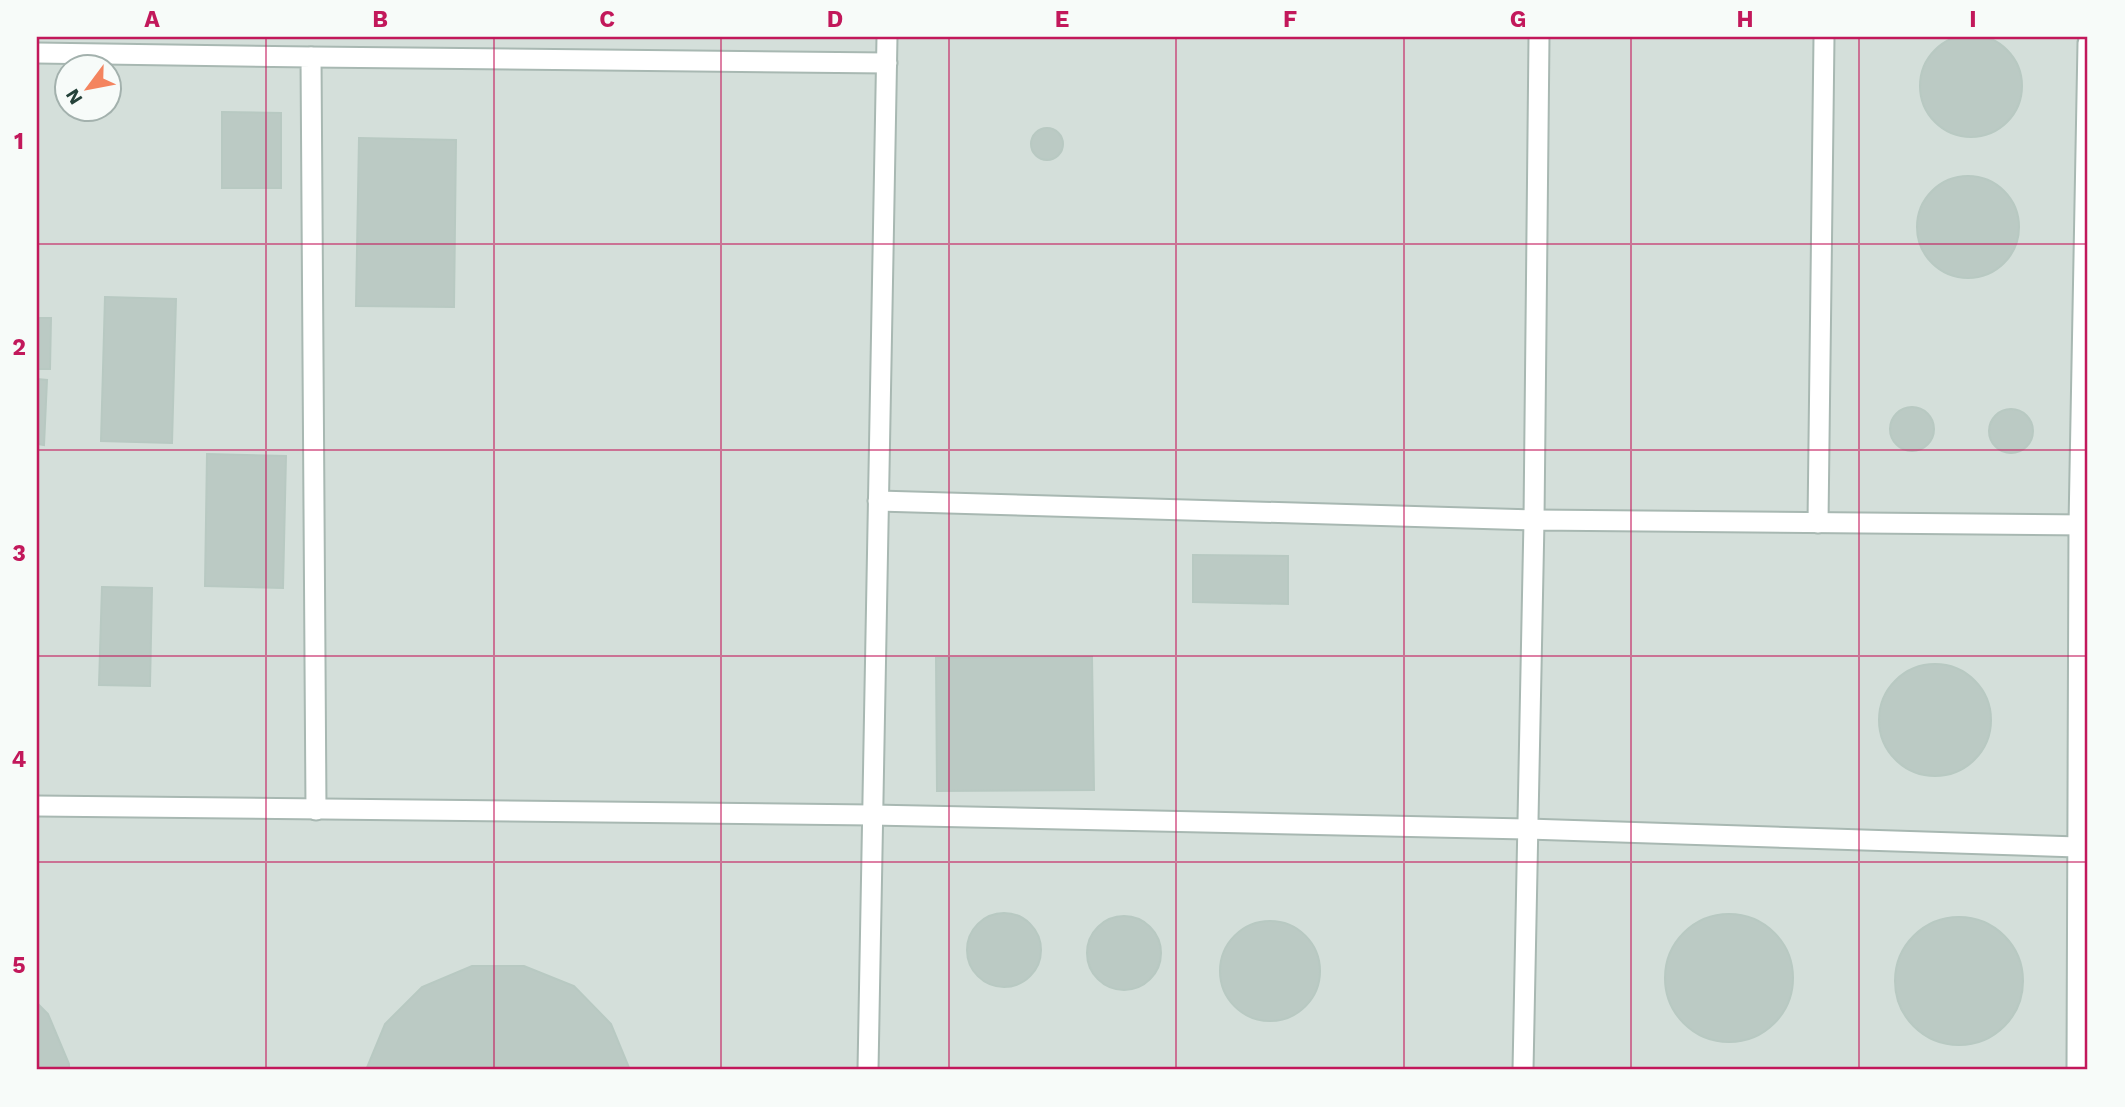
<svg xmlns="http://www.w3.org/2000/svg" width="2125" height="1107" font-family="'Work Sans',sans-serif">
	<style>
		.built { fill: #d4dfda; fill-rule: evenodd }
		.building { fill: #bbcac4; stroke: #b8c9c2; stroke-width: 2 }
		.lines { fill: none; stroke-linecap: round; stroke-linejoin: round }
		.service-casing { stroke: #a8b8b2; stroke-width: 23 }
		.service { stroke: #fff; stroke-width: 19 }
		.grid { fill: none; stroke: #c2185b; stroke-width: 2; stroke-opacity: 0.55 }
		.neatline { fill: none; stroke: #c2185b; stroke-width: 2.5 }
		.grid-label { font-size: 23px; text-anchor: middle; font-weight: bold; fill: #c2185b }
	</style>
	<rect width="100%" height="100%" fill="#e6efeb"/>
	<!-- built -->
	<path class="built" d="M37,37H2088V1070H37ZM66,66H108V108H66Z"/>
	<!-- building -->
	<g class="building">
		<circle cx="1971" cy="86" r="51"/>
		<path d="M222,112L281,113V188H222Z"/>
		<circle cx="1047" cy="144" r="16"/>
		<path d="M359,138L456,140L454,307L356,306Z"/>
		<circle cx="1968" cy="227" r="51"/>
		<path d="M105,297L176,299L172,443L101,441Z"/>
		<path d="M37,318H51L50,369H37Z"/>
		<path d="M37,379L47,380L44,445L37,444Z"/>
		<circle cx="1912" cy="429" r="22"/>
		<circle cx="2011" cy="431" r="22"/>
		<path d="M207,454L286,456L283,588L205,586Z"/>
		<path d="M1193,555L1288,556V604L1193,602Z"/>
		<path d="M102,587L152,588L150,686L99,685Z"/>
		<path d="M1092,657L1094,790L937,791L936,658Z"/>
		<circle cx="1935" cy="720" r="56"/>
		<circle cx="1004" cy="950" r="37"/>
		<circle cx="1729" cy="978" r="64"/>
		<circle cx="1124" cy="953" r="37"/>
		<circle cx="1959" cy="981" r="64"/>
		<circle cx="1270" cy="971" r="50"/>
		<path d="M472,966H524L574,986L611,1024L630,1070H366L385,1024L422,987Z"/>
		<path d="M37,1003L48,1014L69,1064V1070H37Z"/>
	</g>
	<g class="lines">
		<!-- service casing -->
		<g class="service-casing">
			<g id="service">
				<path d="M37,53L311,57L316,810"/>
				<path d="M311,57L887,63"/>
				<path d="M878,501L1534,520L1539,37"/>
				<path d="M1818,523L1824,37"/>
				<path d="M37,806L872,815L1528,829L2077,847"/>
				<path d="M868,1070L887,37"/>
				<path d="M1523,1070L1534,520L2088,525"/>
				<path d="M2077,1070L2079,525L2088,43"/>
			</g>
		</g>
		<!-- service -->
		<use href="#service" class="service"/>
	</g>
	<!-- grid -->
	<path class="grid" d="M266,37V1070M494,37V1070M721,37V1070M949,37V1070M1176,37V1070M1404,37V1070M1631,37V1070M1859,37V1070M37,244H2088M37,450H2088M37,656H2088M37,862H2088"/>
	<!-- border -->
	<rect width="2125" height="1107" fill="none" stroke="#f7fbf9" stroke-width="77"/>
	<!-- north arrow -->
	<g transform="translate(88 88) rotate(238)"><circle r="33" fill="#f7fbf9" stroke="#a3b1ad" stroke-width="2"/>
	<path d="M0-5L12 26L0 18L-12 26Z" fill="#f4845f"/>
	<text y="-10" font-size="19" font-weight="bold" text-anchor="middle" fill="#24423a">N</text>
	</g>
	<rect x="38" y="38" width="2048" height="1030" class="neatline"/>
	<g class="grid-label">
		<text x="152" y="27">A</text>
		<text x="380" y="27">B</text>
		<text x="607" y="27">C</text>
		<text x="835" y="27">D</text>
		<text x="1062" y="27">E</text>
		<text x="1290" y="27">F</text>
		<text x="1518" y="27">G</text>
		<text x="1745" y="27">H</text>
		<text x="1973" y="27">I</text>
		<text x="19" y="149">1</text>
		<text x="19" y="355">2</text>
		<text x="19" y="561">3</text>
		<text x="19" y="767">4</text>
		<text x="19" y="973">5</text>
	</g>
</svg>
